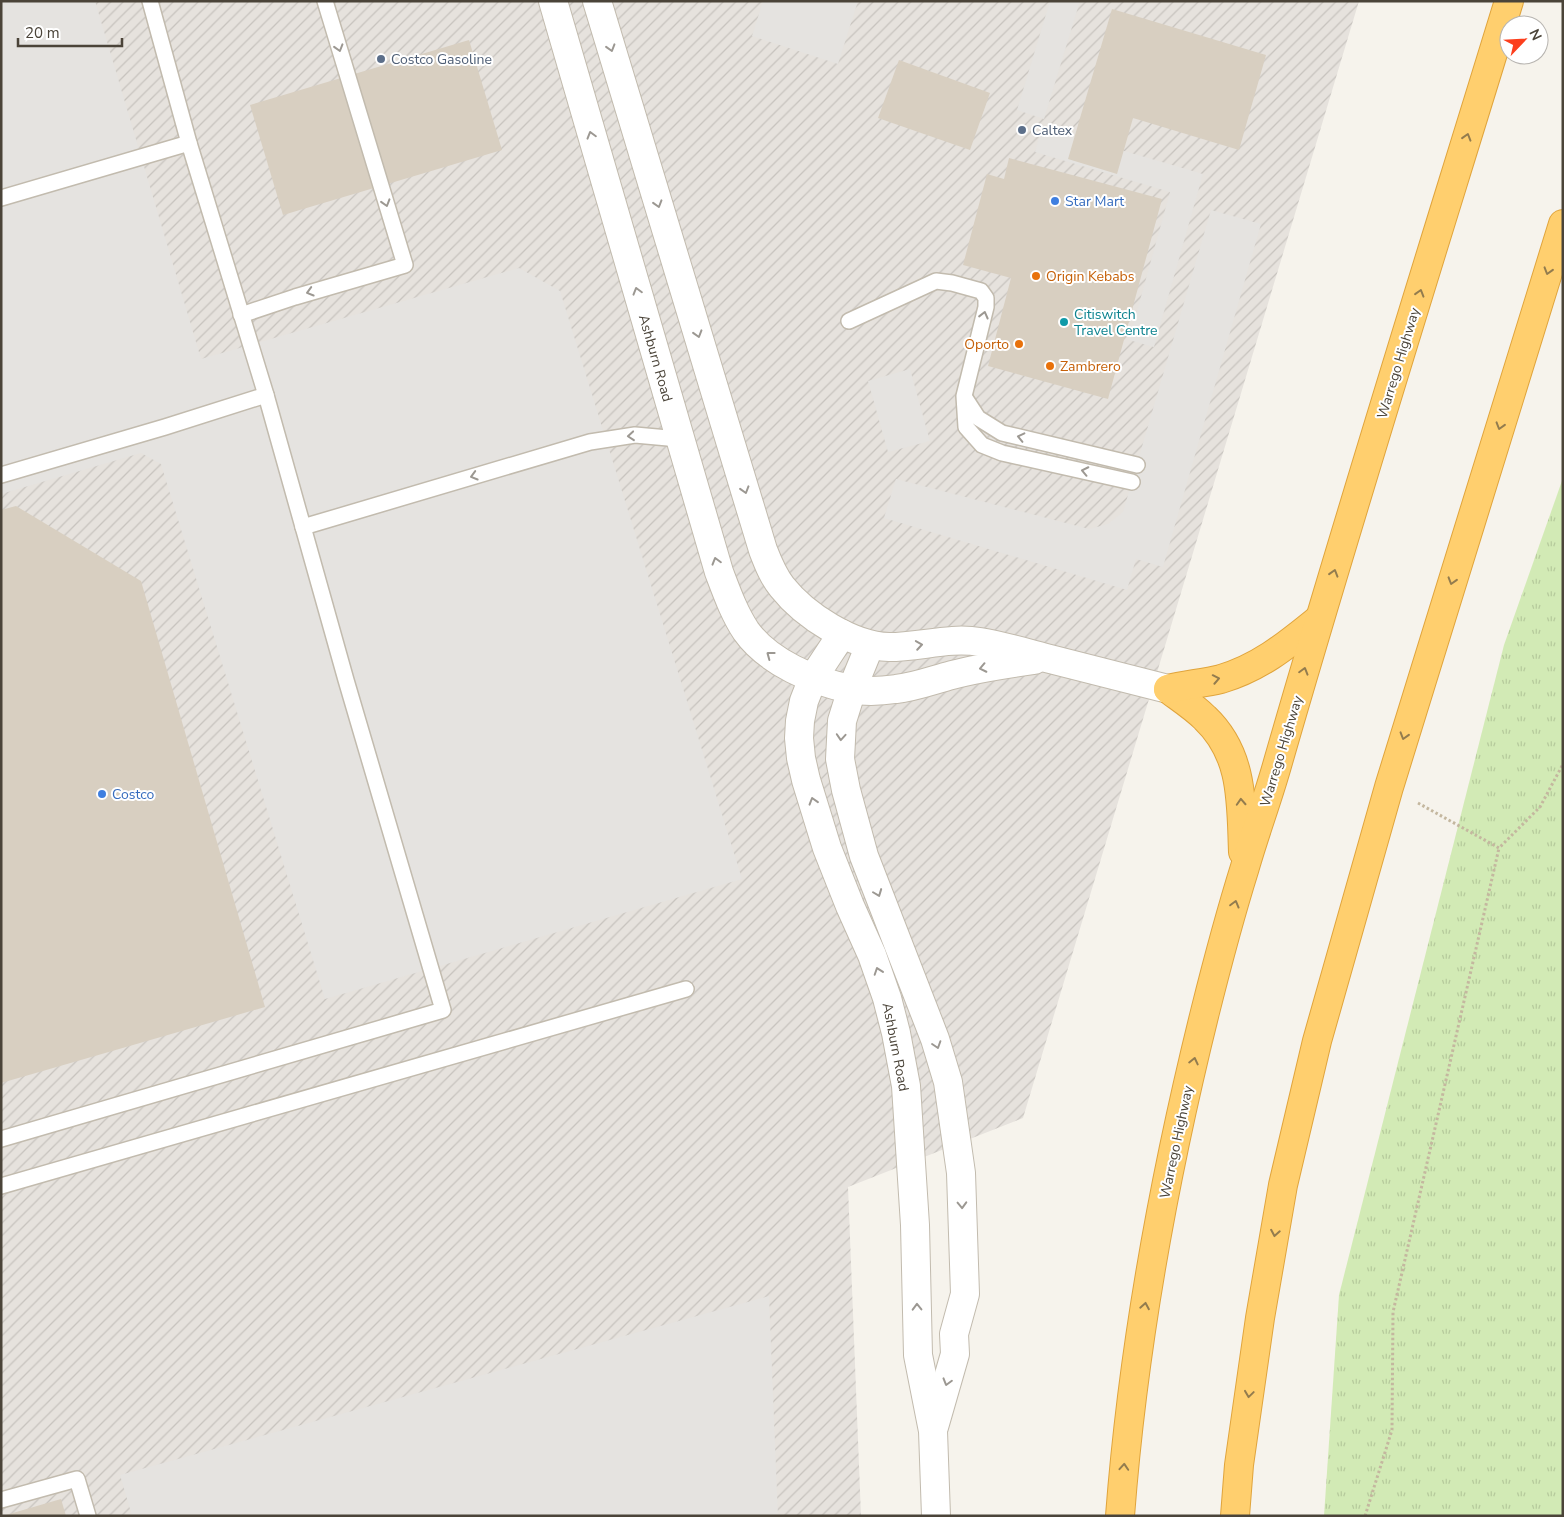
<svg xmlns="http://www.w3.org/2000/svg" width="1564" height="1517" font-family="'Nunito Sans',sans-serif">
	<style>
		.industrial { fill: url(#industrial-furrows) }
		.grass { fill: url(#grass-tufts) }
		.parking { fill: #e5e3e0 }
		.building { fill: #d8cfc1 }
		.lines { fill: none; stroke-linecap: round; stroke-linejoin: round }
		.service-casing { stroke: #c2bbae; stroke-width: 18 }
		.tertiary-casing { stroke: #c2bbae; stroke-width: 30 }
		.motorway-casing { stroke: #e0a43c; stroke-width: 30 }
		.path { stroke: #c4b79f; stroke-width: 3; stroke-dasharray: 2.5 2.5; stroke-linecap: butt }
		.service { stroke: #fff; stroke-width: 15 }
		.tertiary { stroke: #fff; stroke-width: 28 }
		.motorway { stroke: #ffcf6e; stroke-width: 28 }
		.oneway { stroke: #9c9892 }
		.oneway2 { stroke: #937c4e }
		.service-dot { fill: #5c6f8a; stroke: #fff; stroke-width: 2 }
		.shop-dot { fill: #3f7fe0; stroke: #fff; stroke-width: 2 }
		.food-dot { fill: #e8710a; stroke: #fff; stroke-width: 2 }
		.culture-dot { fill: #0f9aa8; stroke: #fff; stroke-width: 2 }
		.labels { text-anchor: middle; stroke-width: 4; stroke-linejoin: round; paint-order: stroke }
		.service-label { font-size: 14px; fill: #4e5e75; stroke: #fff; text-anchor: start }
		.shop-label { font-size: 14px; fill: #366cbe; stroke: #fff; text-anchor: start }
		.food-label { font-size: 14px; fill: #c56008; stroke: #fff; text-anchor: start }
		.culture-label { font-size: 14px; fill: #0d838f; stroke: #fff; text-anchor: start }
		.street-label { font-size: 14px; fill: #4b4439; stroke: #fff }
	</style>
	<defs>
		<pattern id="industrial-furrows" width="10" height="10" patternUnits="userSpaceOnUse" patternTransform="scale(1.25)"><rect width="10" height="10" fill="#e6e2dd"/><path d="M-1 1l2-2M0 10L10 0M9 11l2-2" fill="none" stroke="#c7c3be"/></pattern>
		<pattern id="grass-tufts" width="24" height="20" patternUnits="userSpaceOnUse" patternTransform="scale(1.25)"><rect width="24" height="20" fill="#d2eab5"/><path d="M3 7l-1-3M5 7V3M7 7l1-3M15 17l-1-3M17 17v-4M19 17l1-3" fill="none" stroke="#b6ca9c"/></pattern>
	</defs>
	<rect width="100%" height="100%" fill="#f6f3ec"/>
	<!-- industrial -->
	<path class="industrial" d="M1,1H1359L1023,1118L848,1187L861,1516H1Z"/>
	<!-- grass -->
	<path class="grass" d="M1563,478V1516H1324L1339,1295L1504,645Z"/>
	<!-- parking -->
	<g class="parking">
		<path d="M1,1H95L201,359L519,268L560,291L742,879L325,999L161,464L141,453L1,494Z"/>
		<path d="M763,1H858L838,64L752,36Z"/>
		<path d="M1050,1H1080L1044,119L1017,110Z"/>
		<path d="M1042,127L1203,174L1154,347L1129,340L1170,192L1035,152Z"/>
		<path d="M1211,210L1261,224L1163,567L1136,559L1127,590L884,518L896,479L1089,529L1108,524L1123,512Z"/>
		<path d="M910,369L930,441L888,452L868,381Z"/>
		<path d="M769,1296L778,1516H132L120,1475Z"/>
	</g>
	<!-- building -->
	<g class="building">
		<path d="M1112,9L1266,55L1239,150L1133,118L1117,174L1068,159Z"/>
		<path d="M469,40L502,150L283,215L250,105Z"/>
		<path d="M899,60L990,93L970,150L878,118Z"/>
		<path d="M1009,158L1162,199L1108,399L988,366L1011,278L963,265L987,174L1004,179Z"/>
		<path d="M16,506L141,581L265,1007L1,1083V510Z"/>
		<path d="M61,1499L66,1516H6V1515Z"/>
	</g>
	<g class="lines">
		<!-- service casing -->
		<g class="service-casing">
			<g id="service">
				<path d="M1,198L189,143"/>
				<path d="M241,315L295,297L405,265L325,1"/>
				<path d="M849,321L936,281L952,283L981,291L986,298V307L964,396L966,427L982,445L1002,453L1132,482"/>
				<path d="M965,398L978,418L1002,433L1137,465"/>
				<path d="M1,475L165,427L266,395"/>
				<path d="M303,527L590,442L635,435L679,439"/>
				<path d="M1,1139L443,1010L346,680L266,395L189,143L150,1"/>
				<path d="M1,1186L686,989"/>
				<path d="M1,1500L77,1479L88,1516"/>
			</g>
		</g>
		<!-- tertiary casing -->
		<g class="tertiary-casing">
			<g id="tertiary">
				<path d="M553,1L719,572C727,593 734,613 746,631C768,662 814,682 851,689C865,692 882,691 896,689C915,687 933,680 952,675C979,668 1006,664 1034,660"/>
				<path d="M597,1L763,550C768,563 773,576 782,587C805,616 852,646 889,647C920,647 949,637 980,642C1004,646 1027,653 1050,659C1090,669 1129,679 1168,689"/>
				<path d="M842,634L813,678L804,701L800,721L799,738L801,758L806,780L827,848L850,906L872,955L887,998L896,1033L906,1086L915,1225L918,1355L933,1431L936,1516"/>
				<path d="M870,645L852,689L842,721L840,759L846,790L864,856L935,1039L948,1082L961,1173L965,1294L954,1334L955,1354L934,1427"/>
			</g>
		</g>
		<!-- motorway casing -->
		<g class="motorway-casing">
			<g id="motorway">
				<path d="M1168,689C1180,698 1194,707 1205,718C1244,755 1241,803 1243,852"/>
				<path d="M1168,689C1185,685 1205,683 1221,679C1261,667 1288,644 1319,619"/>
				<path d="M1120,1516C1133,1346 1164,1177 1205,1012C1217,964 1230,915 1245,867C1255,832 1268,798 1278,762C1351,508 1431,255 1509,1"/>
				<path d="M1235,1516L1239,1465L1260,1318L1283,1185L1317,1041L1389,787L1563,224"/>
			</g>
		</g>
		<!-- path -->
		<g class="path">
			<path d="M1418,803L1499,848L1540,807L1563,764"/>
			<path d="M1365,1516L1392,1430L1393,1312L1499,848"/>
		</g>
		<!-- service -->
		<use href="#service" class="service"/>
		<!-- tertiary -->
		<use href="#tertiary" class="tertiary"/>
		<!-- motorway -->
		<use href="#motorway" class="motorway"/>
	</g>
	<!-- one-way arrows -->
	<defs><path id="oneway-chevron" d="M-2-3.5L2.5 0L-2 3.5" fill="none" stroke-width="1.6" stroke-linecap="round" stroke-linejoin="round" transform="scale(1.25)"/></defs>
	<g class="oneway">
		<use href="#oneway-chevron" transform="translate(339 48) rotate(73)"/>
		<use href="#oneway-chevron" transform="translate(611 48) rotate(73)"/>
		<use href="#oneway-chevron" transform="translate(591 135) rotate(-106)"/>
		<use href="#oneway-chevron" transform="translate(386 203) rotate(73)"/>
		<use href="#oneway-chevron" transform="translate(658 204) rotate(73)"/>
		<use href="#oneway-chevron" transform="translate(637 291) rotate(-106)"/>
		<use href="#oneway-chevron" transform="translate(310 292) rotate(164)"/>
		<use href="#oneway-chevron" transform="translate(984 315) rotate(-76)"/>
		<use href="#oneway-chevron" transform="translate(698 334) rotate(73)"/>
		<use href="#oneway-chevron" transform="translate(631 436) rotate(175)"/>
		<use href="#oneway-chevron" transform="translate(1021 437) rotate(-167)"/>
		<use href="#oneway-chevron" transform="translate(1085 471) rotate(-168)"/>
		<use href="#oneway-chevron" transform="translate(474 476) rotate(164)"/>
		<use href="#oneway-chevron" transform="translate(745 490) rotate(73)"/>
		<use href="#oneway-chevron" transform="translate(716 561) rotate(-106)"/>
		<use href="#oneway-chevron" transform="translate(919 645) rotate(-9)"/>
		<use href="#oneway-chevron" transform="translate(770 655) rotate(-143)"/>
		<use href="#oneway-chevron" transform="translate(983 668) rotate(168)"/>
		<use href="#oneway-chevron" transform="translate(841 737) rotate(94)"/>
		<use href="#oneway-chevron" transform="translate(813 801) rotate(-107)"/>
		<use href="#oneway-chevron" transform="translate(878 893) rotate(69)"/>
		<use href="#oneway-chevron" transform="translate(878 971) rotate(-109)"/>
		<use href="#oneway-chevron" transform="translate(937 1045) rotate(72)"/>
		<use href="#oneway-chevron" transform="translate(962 1205) rotate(88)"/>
		<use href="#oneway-chevron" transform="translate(917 1307) rotate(-91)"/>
		<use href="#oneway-chevron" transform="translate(947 1382) rotate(106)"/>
	</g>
	<g class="oneway2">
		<use href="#oneway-chevron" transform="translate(1467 137) rotate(-73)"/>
		<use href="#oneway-chevron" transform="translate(1548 271) rotate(107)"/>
		<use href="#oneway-chevron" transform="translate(1420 293) rotate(-73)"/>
		<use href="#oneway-chevron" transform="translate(1500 426) rotate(107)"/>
		<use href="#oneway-chevron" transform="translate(1334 573) rotate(-73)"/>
		<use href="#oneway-chevron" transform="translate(1452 581) rotate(107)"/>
		<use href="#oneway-chevron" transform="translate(1304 671) rotate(-74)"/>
		<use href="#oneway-chevron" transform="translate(1216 679) rotate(-11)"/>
		<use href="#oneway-chevron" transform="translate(1404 736) rotate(107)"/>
		<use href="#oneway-chevron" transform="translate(1241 802) rotate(-93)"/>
		<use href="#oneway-chevron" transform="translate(1235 904) rotate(-75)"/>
		<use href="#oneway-chevron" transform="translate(1194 1061) rotate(-77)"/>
		<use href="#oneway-chevron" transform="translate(1275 1233) rotate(100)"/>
		<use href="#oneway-chevron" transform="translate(1145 1306) rotate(-80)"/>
		<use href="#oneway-chevron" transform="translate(1249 1394) rotate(98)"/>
		<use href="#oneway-chevron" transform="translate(1124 1467) rotate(-86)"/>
	</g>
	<!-- markers -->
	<g class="service-dot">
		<circle cx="381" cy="59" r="5"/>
		<circle cx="1022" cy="130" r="5"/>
	</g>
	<g class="shop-dot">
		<circle cx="1055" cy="201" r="5"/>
		<circle cx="102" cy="794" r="5"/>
	</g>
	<g class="food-dot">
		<circle cx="1036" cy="276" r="5"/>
		<circle cx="1019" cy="344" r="5"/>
		<circle cx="1050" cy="366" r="5"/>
	</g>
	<circle class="culture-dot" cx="1064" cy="322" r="5"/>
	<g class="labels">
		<!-- service labels -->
		<g class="service-label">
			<text x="391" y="64">Costco Gasoline</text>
			<text x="1032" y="135">Caltex</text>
		</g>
		<!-- shop labels -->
		<g class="shop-label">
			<text x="1065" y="206">Star Mart</text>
			<text x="112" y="799">Costco</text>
		</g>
		<!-- food labels -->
		<g class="food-label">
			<text x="1046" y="281">Origin Kebabs</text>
			<text x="1009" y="349" text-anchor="end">Oporto</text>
			<text x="1060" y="371">Zambrero</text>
		</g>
		<!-- culture labels -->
		<g class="culture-label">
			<text x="1074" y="319">Citiswitch<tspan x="1074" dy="16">Travel Centre</tspan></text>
		</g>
		<!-- street labels -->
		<g class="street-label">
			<text transform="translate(656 358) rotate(74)" y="5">Ashburn Road</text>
			<text transform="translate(1398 363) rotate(-73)" y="5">Warrego Highway</text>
			<text transform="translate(1281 751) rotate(-73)" y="5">Warrego Highway</text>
			<text transform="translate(896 1047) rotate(79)" y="5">Ashburn Road</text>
			<text transform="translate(1176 1142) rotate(-78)" y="5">Warrego Highway</text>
		</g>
	</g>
	<!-- border -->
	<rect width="1564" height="1517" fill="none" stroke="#4b4439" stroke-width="5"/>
	<!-- north arrow -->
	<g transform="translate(1524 40) rotate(65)"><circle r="24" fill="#ffffff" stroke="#b7b4b0"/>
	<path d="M0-4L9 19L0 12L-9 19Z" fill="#fc3f1d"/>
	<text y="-8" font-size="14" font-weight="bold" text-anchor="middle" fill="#4b4439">N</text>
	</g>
	<!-- scale -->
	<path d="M18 38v8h104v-8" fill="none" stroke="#4b4439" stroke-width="2.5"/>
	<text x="25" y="38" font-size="15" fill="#4b4439" stroke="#ffffff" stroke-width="4" paint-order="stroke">20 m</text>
</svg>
